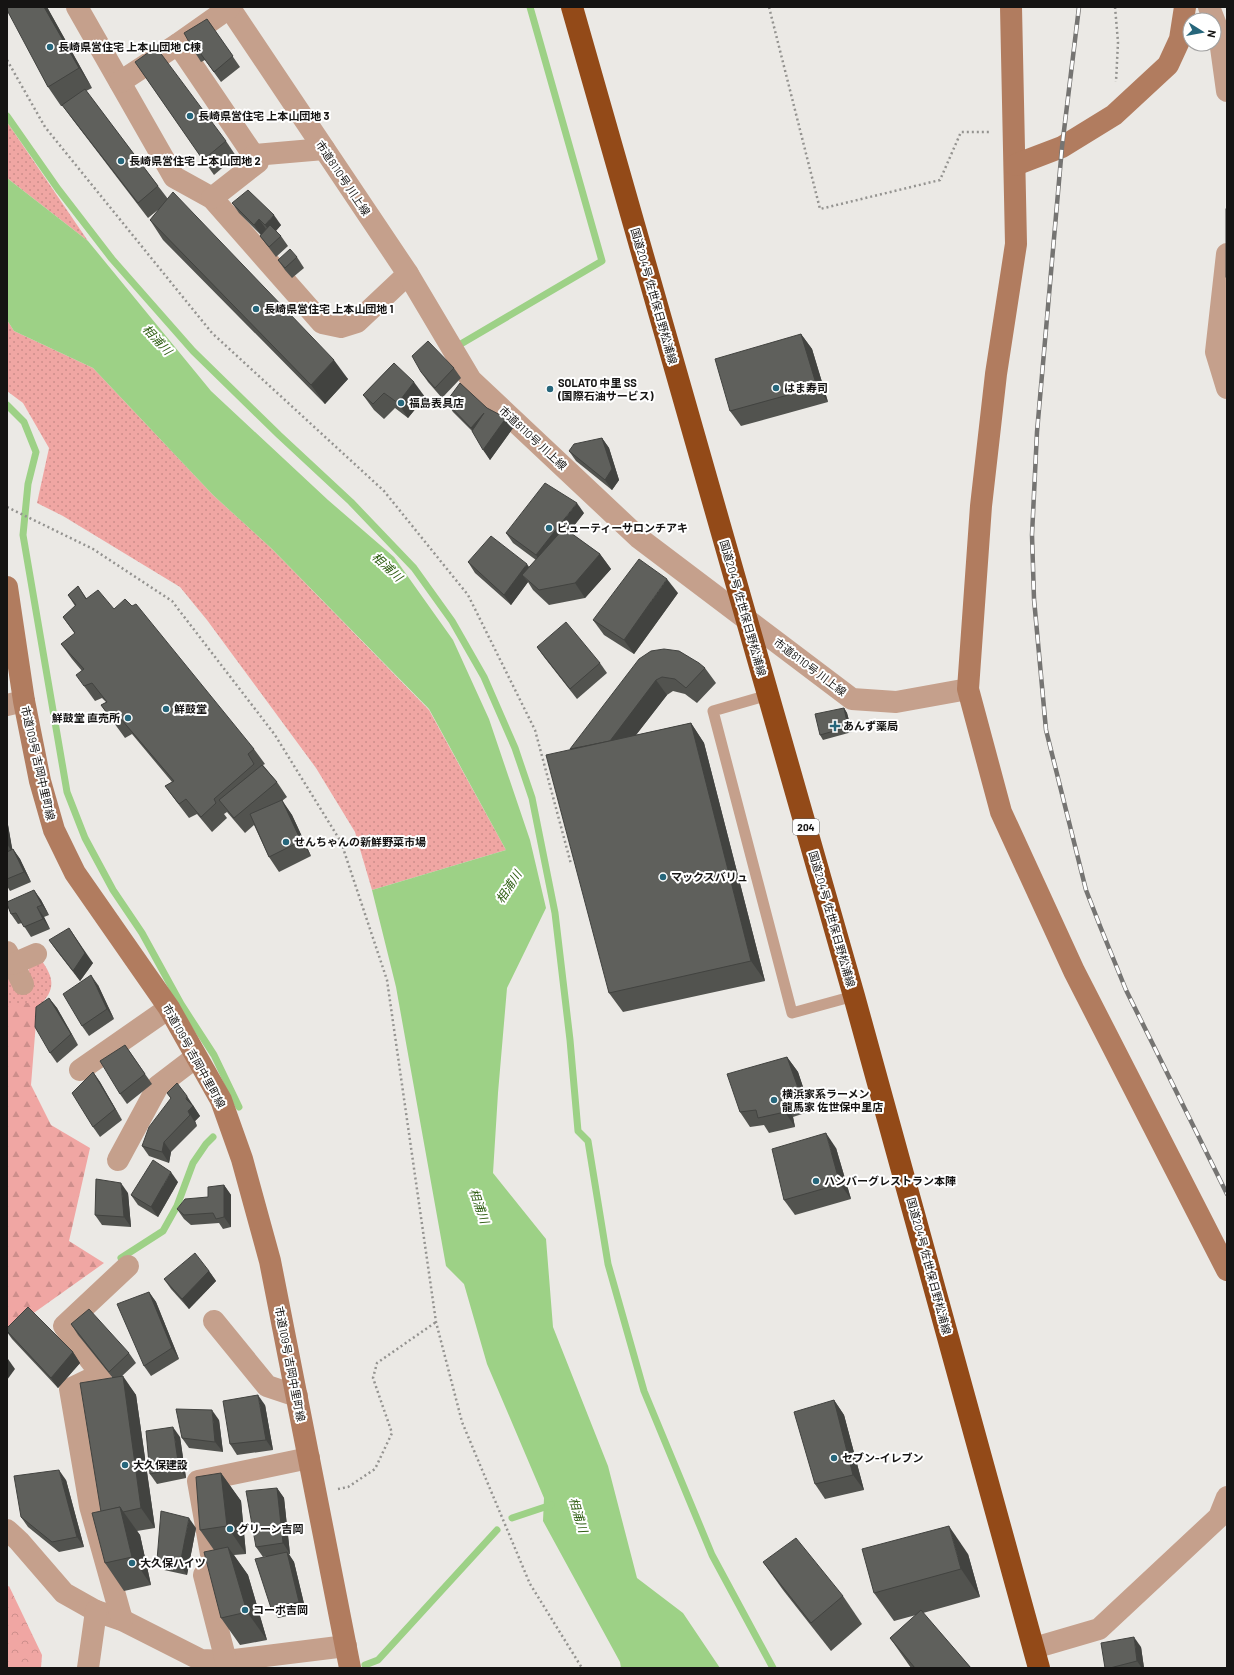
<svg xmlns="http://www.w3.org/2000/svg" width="1234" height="1675" font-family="Barlow,'Noto Sans JP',sans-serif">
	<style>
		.grass { fill: url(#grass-dots) }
		.forest { fill: url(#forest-firs) }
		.park { fill: url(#park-crowns) }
		.water { fill: #9dd186 }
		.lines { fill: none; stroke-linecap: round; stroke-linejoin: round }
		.stream { stroke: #9dd186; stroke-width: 7 }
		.path { stroke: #949390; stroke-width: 2.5; stroke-dasharray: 2 3; stroke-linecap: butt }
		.lane { stroke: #c5a08c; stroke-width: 11 }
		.street { stroke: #c5a08c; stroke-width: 22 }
		.secondary { stroke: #b17c5f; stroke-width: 22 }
		.highway { stroke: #934a18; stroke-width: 22 }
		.rail-casing { stroke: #757472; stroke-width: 4.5 }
		.rail { stroke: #fff; stroke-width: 3; stroke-dasharray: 9; stroke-linecap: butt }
		.wall { fill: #52534f }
		.shaded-wall { fill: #424340 }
		.building { fill: #5f605c; stroke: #424340 }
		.poi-dot { fill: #26667b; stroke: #fff; stroke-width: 1.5 }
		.labels { text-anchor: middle; stroke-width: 4; stroke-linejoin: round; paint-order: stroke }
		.shield { fill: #fff; stroke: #5b5a5a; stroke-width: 1 }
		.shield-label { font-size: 10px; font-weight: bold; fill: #151413 }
		.poi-label { font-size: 11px; font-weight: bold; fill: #151413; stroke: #fff; text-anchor: start }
		.street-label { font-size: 11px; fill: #151413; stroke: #fff }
		.water-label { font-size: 12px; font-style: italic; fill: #2e5d12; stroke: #fff }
	</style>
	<defs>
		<pattern id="grass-dots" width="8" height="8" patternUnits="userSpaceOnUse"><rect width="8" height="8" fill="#f0a6a3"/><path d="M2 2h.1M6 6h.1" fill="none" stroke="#cd8e8b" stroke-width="1.8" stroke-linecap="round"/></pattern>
		<pattern id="forest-firs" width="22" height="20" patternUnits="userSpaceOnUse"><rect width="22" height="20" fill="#f0a6a3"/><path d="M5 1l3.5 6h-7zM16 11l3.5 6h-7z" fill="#cd8e8b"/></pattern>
		<pattern id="park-crowns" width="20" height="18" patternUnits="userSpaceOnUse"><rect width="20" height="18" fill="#f0a6a3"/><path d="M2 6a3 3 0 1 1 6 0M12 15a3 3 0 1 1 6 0" fill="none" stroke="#cd8e8b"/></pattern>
	</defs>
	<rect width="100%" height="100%" fill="#ebe9e5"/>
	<!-- grass -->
	<g class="grass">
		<path d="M7,122L88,241L7,178Z"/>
		<path d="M7,320L14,331L93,368L213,495L272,549L429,710L506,850L372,890L355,832L316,768L207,620L180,587L63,516L37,503L49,448L23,403L7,391Z"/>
		<path d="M42,961C53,977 56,988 42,1003H7V970L28,973L29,967Z"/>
	</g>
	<!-- forest -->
	<path class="forest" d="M7,1003H42L36,1022L31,1085L51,1125L90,1148L69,1241L104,1263L7,1332Z"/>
	<!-- park -->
	<path class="park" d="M9,1586L42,1655L41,1668H7V1587Z"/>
	<!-- water -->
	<path class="water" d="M7,178L88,241L211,391L328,500L394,557L453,640L489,719L530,840L546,908L507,988L498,1093L493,1173L546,1239L553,1327L608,1466L637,1578L683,1613L720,1668H621L620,1662L543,1521L544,1498L487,1364L464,1284L446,1266L396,987L372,890L506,850L429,709L272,549L213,495L93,368L14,331L7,320Z"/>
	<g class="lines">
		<!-- stream -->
		<g class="stream">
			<path d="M7,116L58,189L112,259L193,351L279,435L351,502L414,568L452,621L484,677L515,748L532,798L555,913L570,1040L578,1131L588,1141L608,1264L644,1391L712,1555L773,1668"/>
			<path d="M454,348L602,261L530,7"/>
			<path d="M7,405L24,422L36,452L28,484L23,535L67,792L85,838L113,890L142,933L181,1004L214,1055L239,1107"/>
			<path d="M121,1258L163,1231L177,1206L193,1163L206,1144L213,1137"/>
			<path d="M512,1518L551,1505"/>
			<path d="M365,1665L378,1660L497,1530"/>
		</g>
		<!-- path -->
		<g class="path">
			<path d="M769,7L820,209L940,180L961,132H991"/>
			<path d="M1115,7L1118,42L1116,82"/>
			<path d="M7,60L45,127L212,333L384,491L468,595L535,730L571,864"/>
			<path d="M7,507L93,549L172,601L275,735L341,842L387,980L436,1322L462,1422L530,1584L582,1668"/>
			<path d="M338,1489L348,1487L375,1469L392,1433L373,1378L377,1363L436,1322"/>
		</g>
		<!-- lane -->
		<path class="lane" d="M768,695L713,711L792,1013L854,996"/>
		<!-- street -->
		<g class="street">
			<path d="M77,7L174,177L212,198L322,323L341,327L357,322L408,274"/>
			<path d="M229,7L408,274L471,380L639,538L852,699L896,702L968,689"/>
			<path d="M1209,7L1219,33L1227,91"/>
			<path d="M178,44L258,162L212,198"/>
			<path d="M120,82L178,44L229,8"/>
			<path d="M254,155L324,149"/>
			<path d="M1227,254L1216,352L1227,388"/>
			<path d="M7,705L24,701"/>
			<path d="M7,952L23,984"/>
			<path d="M13,964L36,954"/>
			<path d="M80,1070L169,1008"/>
			<path d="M118,1160L158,1086L196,1057"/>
			<path d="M214,1321L267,1386L297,1396"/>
			<path d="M7,1530L19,1541L64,1593L96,1611L122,1620L201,1660L226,1661L346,1646"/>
			<path d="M122,1620L90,1506L70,1389L101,1374L64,1326L128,1266"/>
			<path d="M1034,1648L1099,1629L1219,1517L1227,1497"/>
			<path d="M226,1661L204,1575L214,1571L198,1481L309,1458"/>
			<path d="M88,1668L96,1611"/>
		</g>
		<!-- secondary -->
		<g class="secondary">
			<path d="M1011,7L1016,244L996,374L981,506L968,689L1001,812L1074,971L1227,1270"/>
			<path d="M1015,165L1062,147L1114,115L1168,65L1180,39L1185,7"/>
			<path d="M7,587L24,701L40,781L54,830L75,873L169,1008L221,1100L242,1159L270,1261L350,1668"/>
		</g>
		<!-- highway -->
		<path class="highway" d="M572,7L854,996L1039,1668"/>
		<!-- rail casing -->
		<g class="rail-casing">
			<path id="rail" d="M1079,7L1062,147L1037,432L1032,535L1034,599L1046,730L1086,890L1100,926L1126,990L1227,1194"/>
		</g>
		<!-- rail -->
		<use href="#rail" class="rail"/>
	</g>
	<!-- wall -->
	<g class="wall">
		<path d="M7,7H47L92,88L86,91L158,186L168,199L348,379L325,404L163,240L150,220L159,209L148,218L73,120L63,106H61L48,87Z"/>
		<path d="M207,19L240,67L221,82L205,60L201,62L194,51Z"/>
		<path d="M135,62L226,141L236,156L214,175Z"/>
		<path d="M232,203L281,225L276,231L281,236L288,246L276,257L260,236L261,235L239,213Z"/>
		<path d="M297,257L304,268L292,278L285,270L278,260Z"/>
		<path d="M801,334L812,349L828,402L741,426L730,411Z"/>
		<path d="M394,363L425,397L408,418L395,408L384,419L374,410L363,395Z"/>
		<path d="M454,368L461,378L442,398L428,382L421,372Z"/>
		<path d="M446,402L487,408L513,428L490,460L473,432L453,412Z"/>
		<path d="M602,438L609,448L619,480L612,490L576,461L569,451Z"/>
		<path d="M584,513L569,532L600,554L611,569L585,598L549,605L533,590L528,582L511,605L475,573L468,562L529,567L536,560L513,543L506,533Z"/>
		<path d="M78,586L87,599L114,609L254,749L265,764L263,765L277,782L287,797L282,801L292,815L311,856L279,872L269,857L254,825L245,833L227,812L224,814L227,818L212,832L197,814L189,818L176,801L165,786L172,782L132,734L125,738L101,705L106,702L102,698L95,701L84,686L82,671L72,659L61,644L75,634L63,617L75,606L68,595Z"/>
		<path d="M678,593L634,654L604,635L593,620Z"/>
		<path d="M537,647L600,663L607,673L577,699L544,657Z"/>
		<path d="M679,651L705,668L716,683L697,703L685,694L673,691L667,695L636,735L691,723L704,743L765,981L623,1012L609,993L570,749Z"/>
		<path d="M844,708L847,713L852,732L823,740L820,735Z"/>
		<path d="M7,823L8,825L12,849H13L20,859L31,882L10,891L7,886Z"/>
		<path d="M34,890L41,900L49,915L44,917L50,929L31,937L22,923L18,924L11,914Z"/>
		<path d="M49,940L93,963L80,981L56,950Z"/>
		<path d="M98,985L114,1019L89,1036L82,1026Z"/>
		<path d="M49,998L57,1008L78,1045L57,1063L50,1053Z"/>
		<path d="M125,1045L152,1084L127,1104L120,1094Z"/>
		<path d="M787,1057L798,1072L811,1111L793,1117L795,1127L769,1133L764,1125L750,1127L740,1112Z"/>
		<path d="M93,1072L100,1082L122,1120L100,1137L93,1127Z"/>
		<path d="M167,1093L194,1106V1107L200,1116L195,1121L197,1126L171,1152L169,1163L149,1156L142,1146L171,1099Z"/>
		<path d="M836,1148L851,1199L795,1215L784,1200Z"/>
		<path d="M178,1182L158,1217L138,1205L131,1195Z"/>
		<path d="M224,1185L231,1195V1227L223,1229L219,1223L191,1225L184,1219L177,1209L208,1197Z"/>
		<path d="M128,1193L131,1227L102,1225L95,1215Z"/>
		<path d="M209,1271L216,1281L189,1309L171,1289L164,1279Z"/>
		<path d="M149,1292L156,1302L179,1359L151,1376L144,1366Z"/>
		<path d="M71,1324L129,1353L136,1363L122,1376L136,1395L155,1528L137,1531L140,1535L151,1585L124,1591L105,1563L101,1512L112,1377L78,1335Z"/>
		<path d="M7,1328L73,1352L80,1363L58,1388L12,1339L7,1332Z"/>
		<path d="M834,1400L844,1415L864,1490L825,1499L815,1484Z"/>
		<path d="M265,1405L273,1450L237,1455L230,1444Z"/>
		<path d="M219,1420L223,1452L189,1448L182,1438Z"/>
		<path d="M180,1437L186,1478L157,1484L150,1474Z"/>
		<path d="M221,1473L241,1501L246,1554L234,1555L248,1575L267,1640L240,1645L221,1618L214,1550L200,1530Z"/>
		<path d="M66,1480L84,1547L59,1552L28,1527L21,1517Z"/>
		<path d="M277,1488L284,1498L290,1554H289L294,1562L306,1612L278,1618L271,1608L267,1556L263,1557L256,1547Z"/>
		<path d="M196,1528L187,1575L164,1570L157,1560Z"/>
		<path d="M968,1554L980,1597L923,1613L971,1668H911L890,1638L916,1615L894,1621L874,1593Z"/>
		<path d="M763,1562L843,1596L862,1624L831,1651L783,1590Z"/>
		<path d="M1141,1647L1144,1668H1105Z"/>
	</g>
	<!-- shaded-wall -->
	<g class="shaded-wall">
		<path d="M44,7H47L92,88L79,68Z"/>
		<path d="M274,215L281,225L272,235L265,225Z"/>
		<path d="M259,219L266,229L261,235L254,225Z"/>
		<path d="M801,334L812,349L828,402L817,387Z"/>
		<path d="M334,360L348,379L325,404L311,385Z"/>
		<path d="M414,382L425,397L408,418L398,403Z"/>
		<path d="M484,413L478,438L471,428Z"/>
		<path d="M506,418L513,428L490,460L483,450Z"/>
		<path d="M602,438L609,448L619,480L612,490L605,480Z"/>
		<path d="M577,503L584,513L543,565L536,555Z"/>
		<path d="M600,554L611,569L585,598L575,583Z"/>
		<path d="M527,564L534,574L522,575L528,582L511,605L504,595Z"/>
		<path d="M667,579L678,593L634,654L624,640Z"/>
		<path d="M656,680L667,695L615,762L605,747Z"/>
		<path d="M844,708L847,713L852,732L848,727Z"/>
		<path d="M691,723L704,743L765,981L751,961Z"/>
		<path d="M282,800L292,815L311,856L301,841Z"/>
		<path d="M7,823L8,825L13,853L7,844Z"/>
		<path d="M13,849L20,859L31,882L24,872Z"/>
		<path d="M34,890L41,900L49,915L42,905Z"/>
		<path d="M37,907L44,917L50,929L43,919Z"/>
		<path d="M69,928L93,963L80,981L73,971Z"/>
		<path d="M91,975L98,985L114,1019L107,1009Z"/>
		<path d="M49,998L57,1008L78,1045L71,1034Z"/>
		<path d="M787,1057L798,1072L811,1111L801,1096Z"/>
		<path d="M93,1072L100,1082L122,1120L115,1109Z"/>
		<path d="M187,1096L200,1116L195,1121L197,1126L188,1111L186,1099Z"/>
		<path d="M783,1102L793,1117L795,1127L785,1112Z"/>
		<path d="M826,1133L836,1148L851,1199L840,1184Z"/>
		<path d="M164,1142L171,1152L169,1163L162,1152Z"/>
		<path d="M171,1172L178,1182L158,1217L151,1207Z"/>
		<path d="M121,1183L128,1193L131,1227L124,1217Z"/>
		<path d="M224,1185L231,1195V1227L224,1217Z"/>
		<path d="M209,1271L216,1281L189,1309L182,1299Z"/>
		<path d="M149,1292L156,1302L179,1359L172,1348Z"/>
		<path d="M73,1352L80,1363L58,1388L51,1378Z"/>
		<path d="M8,1359L15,1369L7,1380V1360Z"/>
		<path d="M123,1376L136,1395L155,1528L141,1508Z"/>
		<path d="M258,1395L265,1405L273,1450L266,1440Z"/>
		<path d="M834,1400L844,1415L864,1490L853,1475Z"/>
		<path d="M212,1410L219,1420L223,1452L215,1442Z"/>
		<path d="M173,1427L180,1437L186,1478L179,1468Z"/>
		<path d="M59,1470L66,1480L84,1547L77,1537Z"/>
		<path d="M221,1473L241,1501L246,1554L227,1526Z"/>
		<path d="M277,1488L284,1498L290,1554L283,1543Z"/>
		<path d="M120,1507L140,1535L151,1585L132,1557Z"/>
		<path d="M189,1518L196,1528L187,1575L180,1565Z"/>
		<path d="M949,1526L968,1554L980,1597L961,1569Z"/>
		<path d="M228,1547L248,1575L267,1640L247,1612Z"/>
		<path d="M287,1552L294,1562L306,1612L299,1602Z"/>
		<path d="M1134,1637L1141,1647L1144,1668H1142L1137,1661Z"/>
	</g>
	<!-- building -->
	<g class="building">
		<path d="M7,7H44L79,68L48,87L7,10Z"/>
		<path d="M207,19L233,56L214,72L198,50L194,51L184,33Z"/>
		<path d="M156,47L226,141L203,160L135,62Z"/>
		<path d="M85,89L158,186L138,203L62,105Z"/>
		<path d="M248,190L274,215L265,225L259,219L254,225L232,203Z"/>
		<path d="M173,192L334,360L311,385L150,220Z"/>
		<rect x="1226" y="209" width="1" height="68"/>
		<path d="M270,225L281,236L269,247L260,236Z"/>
		<path d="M290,249L297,257L285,268L278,260Z"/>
		<path d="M801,334L817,387L730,411L715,359Z"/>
		<path d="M428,341L454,368L435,388L421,372L412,356Z"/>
		<path d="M394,363L414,382L398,403L384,393L373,404L363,395Z"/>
		<path d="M460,383L487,408L506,418L483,450L472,431L484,413L471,428L446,402Z"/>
		<path d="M602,438L612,469L605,480L569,451L574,444Z"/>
		<path d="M545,483L577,503L536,555L506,533Z"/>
		<path d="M564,528L600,554L575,583L539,590L522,575Z"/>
		<path d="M491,536L527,564L504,595L468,562Z"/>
		<path d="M639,559L667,579L624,640L593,620Z"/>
		<path d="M78,586L86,599L98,590L114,609L125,599L132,606L136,604L254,749L248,754L254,764L214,799L216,803L201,817L186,799L179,804L165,786L174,781L121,719L115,724L101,705L107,702L92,683L84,686L76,675L84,669L61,644L75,633L63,617L76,605L68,595Z"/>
		<path d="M566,622L600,663L570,689L537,647Z"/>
		<path d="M664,649L679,651L699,663L705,668L686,688L675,679L662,677L656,680L610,741L570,749L639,659L651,651Z"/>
		<path d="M844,708L848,727L820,735L815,714Z"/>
		<path d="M691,723L751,961L609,993L546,755Z"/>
		<path d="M262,765L277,782L234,818L219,800Z"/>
		<path d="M282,800L301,841L269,857L250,814Z"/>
		<path d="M13,849L24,872L7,879V852Z"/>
		<path d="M34,890L42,905L37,907L43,919L24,927L16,913L11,914L7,904V902Z"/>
		<path d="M69,928L85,953L73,971L49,940Z"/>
		<path d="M91,975L107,1009L82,1026L63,994Z"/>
		<path d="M49,998L71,1034L50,1053L35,1027L36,1007Z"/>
		<path d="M125,1045L145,1074L120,1094L100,1061Z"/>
		<path d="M787,1057L801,1096L783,1102L785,1112L758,1118L756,1110L740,1112L727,1074Z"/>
		<path d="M93,1072L115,1109L93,1127L72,1093Z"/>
		<path d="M177,1083L187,1096L186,1099L193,1106L188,1111L190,1115L164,1142L162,1152L142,1146L149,1127L171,1098L167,1093Z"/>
		<path d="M826,1133L840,1184L784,1200L772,1149Z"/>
		<path d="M153,1160L171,1172L151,1207L131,1195Z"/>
		<path d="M96,1179L121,1183L124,1217L95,1215Z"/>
		<path d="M224,1185V1217L216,1219L213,1213L184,1215L177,1209L185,1199L208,1197V1187Z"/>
		<path d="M195,1253L209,1271L182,1299L164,1279Z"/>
		<path d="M149,1292L172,1348L144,1366L117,1304Z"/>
		<path d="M28,1307L73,1352L51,1378L7,1331V1328Z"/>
		<path d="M89,1309L129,1353L109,1372L71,1324Z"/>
		<path d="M123,1376L141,1508L123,1512L120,1507L101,1512L80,1383Z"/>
		<path d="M258,1395L266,1440L230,1444L223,1401Z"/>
		<path d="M834,1400L853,1475L815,1484L794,1412Z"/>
		<path d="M176,1409L212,1410L215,1442L182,1438Z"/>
		<path d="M173,1427L179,1468L150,1474L146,1431Z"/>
		<path d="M59,1470L77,1537L52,1542L21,1517L14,1476Z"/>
		<path d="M221,1473L227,1526L200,1530L196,1477Z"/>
		<path d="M277,1488L283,1543L256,1547L246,1491Z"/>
		<path d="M120,1507L132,1557L105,1563L92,1513Z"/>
		<path d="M161,1511L189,1518L180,1565L157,1560Z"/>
		<path d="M949,1526L961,1569L874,1593L862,1549Z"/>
		<path d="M796,1538L843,1596L811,1623L763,1562Z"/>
		<path d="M228,1547L247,1612L221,1618L204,1552Z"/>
		<path d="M287,1552L299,1602L271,1608L255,1559Z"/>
		<path d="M921,1610L971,1668H915L890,1638Z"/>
		<path d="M1134,1637L1137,1661L1110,1668H1105L1101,1643Z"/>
	</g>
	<!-- markers -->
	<g class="poi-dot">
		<circle cx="50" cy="47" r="4"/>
		<circle cx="190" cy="116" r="4"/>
		<circle cx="121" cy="161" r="4"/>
		<circle cx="256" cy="309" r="4"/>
		<circle cx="776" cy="388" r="4"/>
		<circle cx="550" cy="389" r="4"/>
		<circle cx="401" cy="403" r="4"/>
		<circle cx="549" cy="528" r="4"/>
		<circle cx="166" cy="709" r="4"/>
		<circle cx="128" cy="718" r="4"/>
		<path d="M833 720h4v4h4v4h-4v4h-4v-4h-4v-4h4z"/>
		<circle cx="286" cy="842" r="4"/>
		<circle cx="663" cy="877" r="4"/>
		<circle cx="774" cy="1100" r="4"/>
		<circle cx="816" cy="1181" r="4"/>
		<circle cx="834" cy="1458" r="4"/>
		<circle cx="125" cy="1465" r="4"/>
		<circle cx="230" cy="1529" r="4"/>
		<circle cx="132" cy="1563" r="4"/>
		<circle cx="245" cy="1610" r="4"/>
	</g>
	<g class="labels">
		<!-- shield labels -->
		<rect class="shield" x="793" y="819" width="26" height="16" rx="3"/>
		<g class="shield-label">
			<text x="806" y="831">204</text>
		</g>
		<!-- poi labels -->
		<g class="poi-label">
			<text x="58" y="51">長崎県営住宅 上本山団地 C棟</text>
			<text x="198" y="120">長崎県営住宅 上本山団地 3</text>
			<text x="129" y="165">長崎県営住宅 上本山団地 2</text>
			<text x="264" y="313">長崎県営住宅 上本山団地 1</text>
			<text x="558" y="387">SOLATO 中里 SS<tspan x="558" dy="13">(国際石油サービス)</tspan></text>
			<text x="784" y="392">はま寿司</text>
			<text x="409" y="407">福島表具店</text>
			<text x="557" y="532">ビューティーサロンチアキ</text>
			<text x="174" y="713">鮮鼓堂</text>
			<text x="120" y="722" text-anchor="end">鮮鼓堂 直売所</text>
			<text x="843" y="730">あんず薬局</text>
			<text x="294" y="846">せんちゃんの新鮮野菜市場</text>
			<text x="671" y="881">マックスバリュ</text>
			<text x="782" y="1098">横浜家系ラーメン<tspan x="782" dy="13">龍馬家 佐世保中里店</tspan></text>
			<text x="824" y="1185">ハンバーグレストラン本陣</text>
			<text x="842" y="1462">セブン-イレブン</text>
			<text x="133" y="1469">大久保建設</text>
			<text x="238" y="1533">グリーン吉岡</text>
			<text x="140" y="1567">大久保ハイツ</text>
			<text x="253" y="1614">コーポ吉岡</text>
		</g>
		<!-- street labels -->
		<g class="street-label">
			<text transform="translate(343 178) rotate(56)" y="4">市道8110号 川上線</text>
			<text transform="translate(654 296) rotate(74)" y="4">国道204号 佐世保日野松浦線</text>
			<text transform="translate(533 438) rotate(43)" y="4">市道8110号 川上線</text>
			<text transform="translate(743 608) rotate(74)" y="4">国道204号 佐世保日野松浦線</text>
			<text transform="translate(810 667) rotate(37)" y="4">市道8110号 川上線</text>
			<text transform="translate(38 763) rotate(77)" y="4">市道109号 吉岡中里町線</text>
			<text transform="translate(832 919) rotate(74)" y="4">国道204号 佐世保日野松浦線</text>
			<text transform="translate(194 1056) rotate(61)" y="4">市道109号 吉岡中里町線</text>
			<text transform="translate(929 1266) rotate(75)" y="4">国道204号 佐世保日野松浦線</text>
			<text transform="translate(290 1364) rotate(79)" y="4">市道109号 吉岡中里町線</text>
		</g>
		<!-- water labels -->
		<g class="water-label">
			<text transform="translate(157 340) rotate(47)" y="4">相浦川</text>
			<text transform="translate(387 567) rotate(43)" y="4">相浦川</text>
			<text transform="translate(509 887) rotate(-57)" y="4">相浦川</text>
			<text transform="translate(479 1206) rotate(71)" y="4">相浦川</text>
			<text transform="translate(578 1515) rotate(73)" y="4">相浦川</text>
		</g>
	</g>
	<!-- border -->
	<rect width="1234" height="1675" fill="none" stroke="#151413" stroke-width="16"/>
	<!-- north arrow -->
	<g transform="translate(1202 32) rotate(101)"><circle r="19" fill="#ffffff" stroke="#a1a1a1"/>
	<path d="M0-3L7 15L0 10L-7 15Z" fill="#26667b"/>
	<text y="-6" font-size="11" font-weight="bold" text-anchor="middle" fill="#151413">N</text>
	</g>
</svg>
